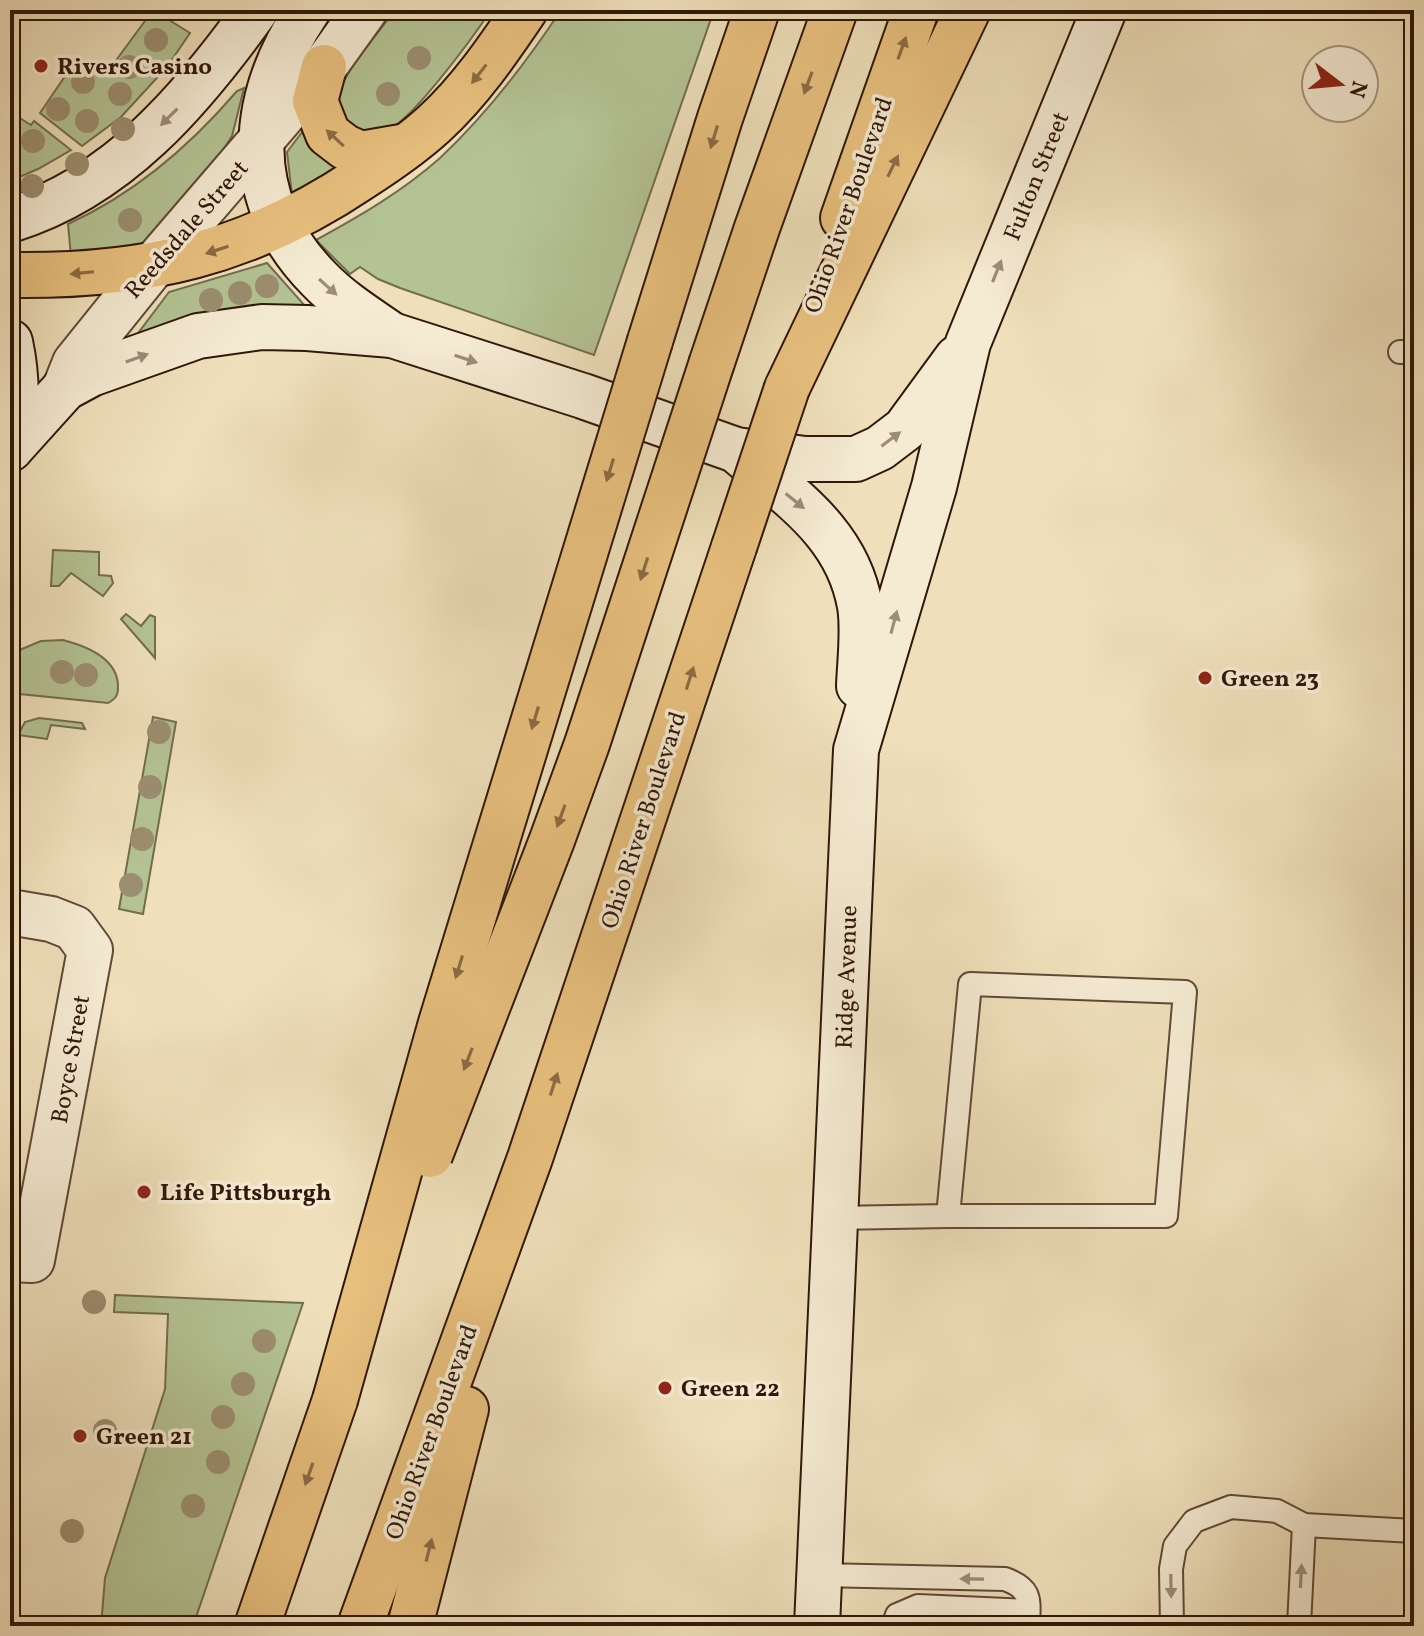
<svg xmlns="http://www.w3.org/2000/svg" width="1424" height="1636" font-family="Vollkorn,serif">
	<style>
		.green { fill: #b4c394; stroke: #726d4e; stroke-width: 2 }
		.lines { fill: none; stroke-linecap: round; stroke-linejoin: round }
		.service-casing { stroke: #604936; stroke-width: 26 }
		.minor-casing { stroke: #604936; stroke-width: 48 }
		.secondary-casing { stroke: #301709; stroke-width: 48 }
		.trunk-casing { stroke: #301709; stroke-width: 48 }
		.motorway-casing { stroke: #301709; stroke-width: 48 }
		.service { stroke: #f5ebd3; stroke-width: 22 }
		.minor { stroke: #f5ebd3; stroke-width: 44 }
		.secondary { stroke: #f5ebd3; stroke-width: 44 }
		.trunk { stroke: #e8c07e; stroke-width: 44 }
		.motorway { stroke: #e8c07e; stroke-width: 44 }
		.motorway-bridge-casing { stroke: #301709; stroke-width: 48; stroke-linecap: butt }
		.motorway-bridge { stroke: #e8c07e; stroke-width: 44 }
		.tree { fill: #9c8e70 }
		.oneway { fill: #8c6c44 }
		.oneway2 { fill: #9c8c78 }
		.poi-dot { fill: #8f2418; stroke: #f5ebd3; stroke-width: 3 }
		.labels { text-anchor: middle; stroke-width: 7; stroke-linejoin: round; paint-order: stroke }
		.poi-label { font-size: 24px; font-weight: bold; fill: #301709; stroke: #f5ebd3; text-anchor: start }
		.street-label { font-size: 24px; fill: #301709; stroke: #f5ebd3 }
	</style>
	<rect width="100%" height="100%" fill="#efe0bb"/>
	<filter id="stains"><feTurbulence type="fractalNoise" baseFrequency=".0025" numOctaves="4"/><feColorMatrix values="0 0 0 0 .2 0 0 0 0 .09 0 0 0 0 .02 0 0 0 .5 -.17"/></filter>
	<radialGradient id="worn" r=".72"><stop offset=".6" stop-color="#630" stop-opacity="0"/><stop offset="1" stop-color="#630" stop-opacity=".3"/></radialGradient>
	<!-- green -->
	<g class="green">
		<path d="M153,10L190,33L167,67L121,117L82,146L40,113L78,57L106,74Z"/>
		<path d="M395,10H491C474,36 416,115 391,128C381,133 366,134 355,129C343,124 337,105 340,92C344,72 382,28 395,10Z"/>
		<path d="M561,10H714L594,355L400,288L378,279L360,267L350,274L316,240C360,216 403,191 440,158C487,114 526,63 561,10Z"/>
		<path d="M244,88L232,136L220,155L147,242L136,247L71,256L68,224C134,194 190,146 237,91Z"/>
		<path d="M10,112L31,125L34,121L71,150L38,169L10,181Z"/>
		<path d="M306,127L342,167L292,195L287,152Z"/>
		<path d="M267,263L306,307L143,336L139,332L169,292Z"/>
		<path d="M53,550L99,552V575L111,576L113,583L103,596L71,573L59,586H51Z"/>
		<path d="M126,614L141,626L150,615L155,617V658L121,619Z"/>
		<path d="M63,640C86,646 119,658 118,688C118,696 115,699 108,703L10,693V654L41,641Z"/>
		<path d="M153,717L176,722L143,914L119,909Z"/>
		<path d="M39,718L82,723L85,729L51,725L47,739L18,735L25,722Z"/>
		<path d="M115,1295L303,1303L193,1626H101L105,1578L165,1389L168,1314L114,1312Z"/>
	</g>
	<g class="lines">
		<!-- service casing -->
		<g class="service-casing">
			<g id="service">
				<path d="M1400,352H1414"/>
				<path d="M835,1218L948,1216L970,984L1185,992L1166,1216H948"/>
				<path d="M820,1575L1005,1579C1032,1589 1029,1599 1028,1626"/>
				<path d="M893,1626L897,1615L918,1606L1028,1611"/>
				<path d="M1172,1626L1171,1569L1175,1546L1194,1521L1231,1507L1277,1511L1304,1525L1414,1531"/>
				<path d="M1299,1626L1304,1525"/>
			</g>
		</g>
		<!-- minor casing -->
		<g class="minor-casing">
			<g id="minor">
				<path d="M65,388L75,363L153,266L324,67L365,10"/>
				<path d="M10,912L51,919L74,928L90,950L32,1260L10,1259"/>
			</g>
		</g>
		<!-- secondary casing -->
		<g class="secondary-casing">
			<g id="secondary">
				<path d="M308,10C248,99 240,199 319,279C340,301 367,318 392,335"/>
				<path d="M10,220C118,187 192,99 256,10"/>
				<path d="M10,342C18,379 17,411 11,448"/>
				<path d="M10,449L65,388L91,374L198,336L262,327L307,328L392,335L583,396L736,450L805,459H856L880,448L905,429L957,358"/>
				<path d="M736,450C788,496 847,531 860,606C864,631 860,660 859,686"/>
				<path d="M817,1626L856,750L934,487L968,343L1104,10"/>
			</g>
		</g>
		<!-- trunk casing -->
		<g class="trunk-casing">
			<g id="trunk">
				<path d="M324,67L315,101L328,134L345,147L361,154L407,146"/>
				<path d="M10,275C145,277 248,254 361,178C386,162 412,144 434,124C470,91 498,50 525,10"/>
			</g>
		</g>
		<!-- motorway casing -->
		<g class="motorway-casing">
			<g id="motorway">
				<path d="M843,218L916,10"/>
				<path d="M650,341L720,118L757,10"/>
				<path d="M712,362L757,228L835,10"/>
				<path d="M787,388L968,10"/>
				<path d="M257,1626L335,1400"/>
				<path d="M360,1626L530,1158L734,547"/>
				<path d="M410,1626L466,1409"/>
			</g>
		</g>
		<!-- service -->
		<use href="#service" class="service"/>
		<!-- minor -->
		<use href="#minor" class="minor"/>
		<!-- secondary -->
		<use href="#secondary" class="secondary"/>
		<!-- trunk -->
		<use href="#trunk" class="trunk"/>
		<!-- motorway -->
		<use href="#motorway" class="motorway"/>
		<!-- motorway-bridge casing -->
		<g class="motorway-bridge-casing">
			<g id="motorway-bridge">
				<path d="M734,547L787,388"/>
				<path d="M430,1155L552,840L587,744L712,362"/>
				<path d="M335,1400L441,1023L650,341"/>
			</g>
		</g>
		<!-- motorway-bridge -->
		<use href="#motorway-bridge" class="motorway-bridge"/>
	</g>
	<!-- trees -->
	<g class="tree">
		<circle cx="156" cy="40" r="12"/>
		<circle cx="419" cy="58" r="12"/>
		<circle cx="129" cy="67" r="12"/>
		<circle cx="83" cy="82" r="12"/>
		<circle cx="120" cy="94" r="12"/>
		<circle cx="388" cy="94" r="12"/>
		<circle cx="58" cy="109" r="12"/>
		<circle cx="87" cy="121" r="12"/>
		<circle cx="123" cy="129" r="12"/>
		<circle cx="33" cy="141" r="12"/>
		<circle cx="77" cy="164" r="12"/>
		<circle cx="32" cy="186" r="12"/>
		<circle cx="130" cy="220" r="12"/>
		<circle cx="267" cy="286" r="12"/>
		<circle cx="240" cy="293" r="12"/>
		<circle cx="211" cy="300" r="12"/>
		<circle cx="62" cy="672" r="12"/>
		<circle cx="86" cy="675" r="12"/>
		<circle cx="159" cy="732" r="12"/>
		<circle cx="150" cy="787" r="12"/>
		<circle cx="142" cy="839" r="12"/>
		<circle cx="131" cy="885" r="12"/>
		<circle cx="94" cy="1302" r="12"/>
		<circle cx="264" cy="1341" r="12"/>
		<circle cx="243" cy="1384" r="12"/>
		<circle cx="223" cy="1417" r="12"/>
		<circle cx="105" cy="1431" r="12"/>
		<circle cx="218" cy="1462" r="12"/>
		<circle cx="193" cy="1506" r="12"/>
		<circle cx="72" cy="1531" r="12"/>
	</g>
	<!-- one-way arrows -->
	<defs><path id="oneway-solid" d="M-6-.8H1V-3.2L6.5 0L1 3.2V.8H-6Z" transform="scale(2)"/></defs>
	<g class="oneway">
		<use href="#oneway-solid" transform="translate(902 48) rotate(-70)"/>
		<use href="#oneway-solid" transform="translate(479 74) rotate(128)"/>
		<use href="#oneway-solid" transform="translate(808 83) rotate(110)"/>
		<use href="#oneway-solid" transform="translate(714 137) rotate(107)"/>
		<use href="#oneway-solid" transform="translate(335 138) rotate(-137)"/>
		<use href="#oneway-solid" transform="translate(893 166) rotate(-64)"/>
		<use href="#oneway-solid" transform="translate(217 250) rotate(162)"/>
		<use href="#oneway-solid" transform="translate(82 273) rotate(174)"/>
		<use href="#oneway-solid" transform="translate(610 470) rotate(107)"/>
		<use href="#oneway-solid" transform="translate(644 569) rotate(108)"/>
		<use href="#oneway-solid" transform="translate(690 678) rotate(-72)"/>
		<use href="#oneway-solid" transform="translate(535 718) rotate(107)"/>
		<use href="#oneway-solid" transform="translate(561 816) rotate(110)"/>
		<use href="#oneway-solid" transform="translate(459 967) rotate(107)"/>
		<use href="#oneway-solid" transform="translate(468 1059) rotate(111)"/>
		<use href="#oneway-solid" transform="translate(554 1084) rotate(-72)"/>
		<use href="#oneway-solid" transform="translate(309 1474) rotate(109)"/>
		<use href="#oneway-solid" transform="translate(429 1550) rotate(-76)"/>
	</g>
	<g class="oneway2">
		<use href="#oneway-solid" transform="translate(169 117) rotate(135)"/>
		<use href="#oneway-solid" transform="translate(997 271) rotate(-68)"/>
		<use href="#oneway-solid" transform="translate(328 287) rotate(42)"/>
		<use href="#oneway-solid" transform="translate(137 358) rotate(-20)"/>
		<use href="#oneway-solid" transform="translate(466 359) rotate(18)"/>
		<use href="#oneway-solid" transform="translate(891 439) rotate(-37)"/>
		<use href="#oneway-solid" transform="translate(795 501) rotate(39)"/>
		<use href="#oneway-solid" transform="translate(894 622) rotate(-75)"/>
		<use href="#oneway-solid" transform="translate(1301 1576) rotate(-87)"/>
		<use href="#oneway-solid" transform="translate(972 1579) rotate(-179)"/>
		<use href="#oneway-solid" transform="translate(1171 1586) rotate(89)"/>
	</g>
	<!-- markers -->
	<g class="poi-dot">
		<circle cx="41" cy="66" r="8"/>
		<circle cx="1205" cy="678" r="8"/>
		<circle cx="144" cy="1192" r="8"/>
		<circle cx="665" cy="1388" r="8"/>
		<circle cx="80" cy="1436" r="8"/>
	</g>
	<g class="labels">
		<!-- poi labels -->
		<g class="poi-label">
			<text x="57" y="74">Rivers Casino</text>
			<text x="1221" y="686">Green 23</text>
			<text x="160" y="1200">Life Pittsburgh</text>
			<text x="681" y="1396">Green 22</text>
			<text x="96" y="1444">Green 21</text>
		</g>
		<!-- street labels -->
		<g class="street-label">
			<text transform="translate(1036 176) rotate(-68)" y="8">Fulton Street</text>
			<text transform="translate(848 205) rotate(-71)" y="8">Ohio River Boulevard</text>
			<text transform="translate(186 229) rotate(-49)" y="8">Reedsdale Street</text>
			<text transform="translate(643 820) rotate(-72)" y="8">Ohio River Boulevard</text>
			<text transform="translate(846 977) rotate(-88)" y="8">Ridge Avenue</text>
			<text transform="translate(70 1059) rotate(-80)" y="8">Boyce Street</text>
			<text transform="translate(431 1432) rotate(-70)" y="8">Ohio River Boulevard</text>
		</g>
	</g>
	<!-- margin -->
	<rect width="1424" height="1636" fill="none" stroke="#efe0bb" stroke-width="40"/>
	<rect x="12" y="12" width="1400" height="1612" fill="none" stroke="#301709" stroke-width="4"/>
	<rect x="20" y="20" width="1384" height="1596" fill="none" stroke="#301709" stroke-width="2"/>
	<!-- north arrow -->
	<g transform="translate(1340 84) rotate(106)"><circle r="38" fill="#f5ebd3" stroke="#a69682" stroke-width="2"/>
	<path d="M0-6L14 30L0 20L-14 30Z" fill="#8f2418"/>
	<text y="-12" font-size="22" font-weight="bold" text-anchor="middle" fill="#301709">N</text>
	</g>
	<rect width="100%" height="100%" filter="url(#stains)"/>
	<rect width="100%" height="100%" fill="url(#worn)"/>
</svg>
